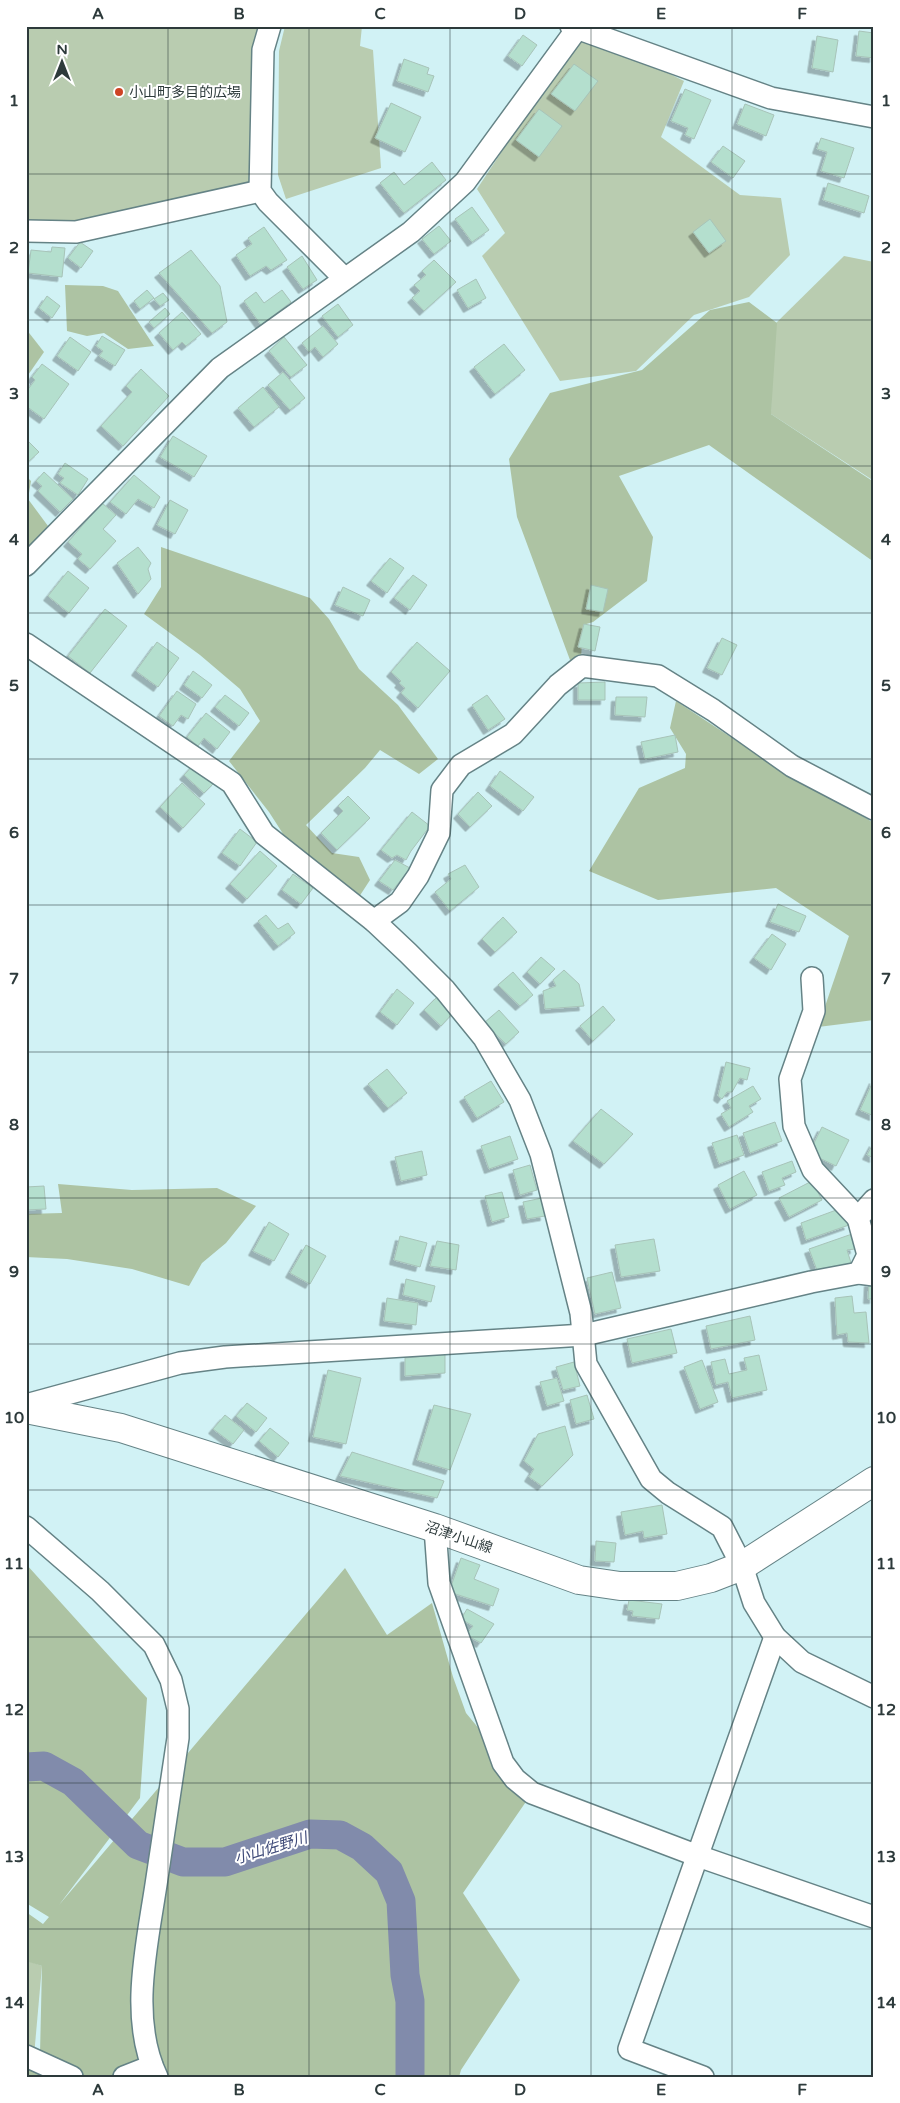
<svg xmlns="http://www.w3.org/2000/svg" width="900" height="2103" font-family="'Varela Round','Noto Sans JP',sans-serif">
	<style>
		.green { fill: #b9ccb0 }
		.forest { fill: #adc3a3 }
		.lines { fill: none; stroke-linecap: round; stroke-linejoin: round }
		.river { stroke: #818bab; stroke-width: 29 }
		.building { fill: #b4dfce; stroke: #a7c3b8; filter: url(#shadow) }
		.minor-casing { stroke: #658386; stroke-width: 24 }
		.major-casing { stroke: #658386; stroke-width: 30 }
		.minor { stroke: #fff; stroke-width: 21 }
		.major { stroke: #fff; stroke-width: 28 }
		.grid { fill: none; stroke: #2d3a3b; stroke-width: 1; stroke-opacity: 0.55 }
		.poi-dot { fill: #ce4324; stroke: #fff; stroke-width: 2 }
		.labels { text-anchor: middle; stroke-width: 4; stroke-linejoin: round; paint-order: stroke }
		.poi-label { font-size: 14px; fill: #2d3a3b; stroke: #fff; text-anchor: start }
		.street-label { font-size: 14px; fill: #2d3a3b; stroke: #fff }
		.water-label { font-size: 15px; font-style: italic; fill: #3c4877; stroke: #fff }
		.neatline { fill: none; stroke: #2d3a3b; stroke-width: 2 }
		.grid-label { font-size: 16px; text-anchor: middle; font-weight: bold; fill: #2d3a3b }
	</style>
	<defs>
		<filter id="shadow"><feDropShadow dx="-4.5" dy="4.5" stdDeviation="0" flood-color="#0004"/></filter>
	</defs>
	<rect width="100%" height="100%" fill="#d1f2f5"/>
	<!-- green -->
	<g class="green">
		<path d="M26,26H262L254,177L245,187L63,223H26Z"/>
		<path d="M285,26H362L360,46L373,50L381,168L286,199L278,175L279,51Z"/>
		<path d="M582,30L684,81L661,137L740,195L781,198L790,255L749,297L694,315L636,371L560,381L482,256L505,233L477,189Z"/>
		<path d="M844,256L874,262V481L771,414L772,327Z"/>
		<path d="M26,1960L42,1966L34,2056L26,2053Z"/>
	</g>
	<!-- forest -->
	<g class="forest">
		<path d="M65,285L103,286L118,291L154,346L128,349L104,333L87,336L67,331Z"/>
		<path d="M749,302L777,323L771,414L874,482V562L709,445L619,476L653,537L647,581L593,622L583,625L581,659L570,660L517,517L509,459L550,393L642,370L710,310Z"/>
		<path d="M26,329L44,352L26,378Z"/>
		<path d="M26,476L31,481L28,499L48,526L26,552Z"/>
		<path d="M161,547L310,598L329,619L359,669L398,705L438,759L419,774L380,750L365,768L306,825L332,853L359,857L370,880L357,900L287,840L269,812L229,761L260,721L240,689L200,655L144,614L161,587Z"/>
		<path d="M676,701L758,755L874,823V1020L818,1027L849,936L776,888L658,900L589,871L639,788L685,768L686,754L670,728Z"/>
		<path d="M58,1184L132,1190L217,1188L256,1206L226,1243L202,1263L189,1286L132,1269L67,1259L26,1257V1214L62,1213Z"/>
		<path d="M26,1564L147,1698L140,1798L59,1905L345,1568L387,1635L432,1603L453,1677L466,1713L532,1793L463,1893L520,1980L461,2070L459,2077H26V2052L40,2054L42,1966L26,1961V1912L43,1924L49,1917L26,1903Z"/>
	</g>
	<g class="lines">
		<!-- river -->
		<path class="river" d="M26,1767L44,1766L73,1782L138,1845L183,1862H225L310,1834L340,1835L362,1847L389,1872L401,1901L405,1975L410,2001V2077"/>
	</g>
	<!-- building -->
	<g class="building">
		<path d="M859,31L874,33V58L856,56Z"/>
		<path d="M523,35L537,45L522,66L508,56Z"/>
		<path d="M817,36L838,40L833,72L812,68Z"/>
		<path d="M404,59L429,68L427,74L434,76L428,92L397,81Z"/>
		<path d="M574,64L598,81L575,111L551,94Z"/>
		<path d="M685,89L711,100L694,139L685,135L688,128L671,121Z"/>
		<path d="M391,103L421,117L405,152L375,138Z"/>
		<path d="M745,104L774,115L766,136L737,124Z"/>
		<path d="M539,109L562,126L539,157L516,140Z"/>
		<path d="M821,138L854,148L844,178L821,171L827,152L817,149Z"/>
		<path d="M723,146L745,161L733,178L711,162Z"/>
		<path d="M432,162L446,180L404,213L380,183L394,172L404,185Z"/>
		<path d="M828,183L869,196L864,213L823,200Z"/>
		<path d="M472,207L489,230L472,242L455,219Z"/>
		<path d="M710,219L726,241L709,253L693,232Z"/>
		<path d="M439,226L451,241L434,254L422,239Z"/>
		<path d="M264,227L287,260L271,270L266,266L250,276L236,255L252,244L248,238Z"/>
		<path d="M80,242L93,251L81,268L68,258Z"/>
		<path d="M52,247L65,248L62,277L28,273L31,250L51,252Z"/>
		<path d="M191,250L220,286L227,322L212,333L159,273Z"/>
		<path d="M302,256L317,280L303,289L287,267Z"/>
		<path d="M434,260L456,282L424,311L412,298L420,291L414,285L426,275L422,271Z"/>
		<path d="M476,279L486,298L468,308L457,290Z"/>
		<path d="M147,290L154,298L140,309L134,301Z"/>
		<path d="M282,290L291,302L261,325L244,301L256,292L264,303Z"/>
		<path d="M163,293L169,300L160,306L154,299Z"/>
		<path d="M47,296L60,306L52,318L39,308Z"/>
		<path d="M338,304L353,325L338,337L322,316Z"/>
		<path d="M165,308L170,314L154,328L149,322Z"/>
		<path d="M182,312L201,334L186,346L182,342L173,350L159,333Z"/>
		<path d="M323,326L338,344L323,357L315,347L309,352L302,343Z"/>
		<path d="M102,336L125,350L115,366L99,356L103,351L96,346Z"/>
		<path d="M70,337L91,352L78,371L57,356Z"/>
		<path d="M284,337L307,365L291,377L269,351Z"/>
		<path d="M504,344L525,370L495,394L474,367Z"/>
		<path d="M42,364L69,384L44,419L26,406V392L35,380L32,377Z"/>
		<path d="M141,369L169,396L123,446L101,426L132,392L126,386Z"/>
		<path d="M283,372L305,398L290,410L268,385Z"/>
		<path d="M263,387L279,407L254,427L238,408Z"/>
		<path d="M173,436L207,456L194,477L160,457Z"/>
		<path d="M26,439L39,452L26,464Z"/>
		<path d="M65,463L88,479L78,495L60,483L64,478L58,474Z"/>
		<path d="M44,472L73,499L60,512L38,491L42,486L36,481Z"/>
		<path d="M134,475L160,497L154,508L138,499L126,514L110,502Z"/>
		<path d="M170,500L188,510L175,534L157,525Z"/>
		<path d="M102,503L116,515L103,529L116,541L90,569L78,559L82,554L68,542Z"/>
		<path d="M138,547L151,563L148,569L151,579L138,594L117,563Z"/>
		<path d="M390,558L404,568L387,593L371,581Z"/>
		<path d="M68,571L89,588L69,613L48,596Z"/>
		<path d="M413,575L427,585L410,610L394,598Z"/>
		<path d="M591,585L608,589L603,612L586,609Z"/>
		<path d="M343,587L370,600L363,616L335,605Z"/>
		<path d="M105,609L127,626L90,673L68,656Z"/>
		<path d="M584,624L600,627L595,651L578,647Z"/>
		<path d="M722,638L737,645L722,675L707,668Z"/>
		<path d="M157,642L179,658L158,687L136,671Z"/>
		<path d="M417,642L450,671L418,708L401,693L405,688L399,683L401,681L391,672Z"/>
		<path d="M193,671L212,685L202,698L184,685Z"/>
		<path d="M605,682V700H578V683Z"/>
		<path d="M177,691L196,704L188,719L181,715L173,726L159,716Z"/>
		<path d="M225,695L249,713L239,726L215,707Z"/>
		<path d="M487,695L505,719L488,730L472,705Z"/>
		<path d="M616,697H647L645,717L615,715Z"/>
		<path d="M206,713L230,732L217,749L204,738L198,746L187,737Z"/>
		<path d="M675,735L678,752L645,759L641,742Z"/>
		<path d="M196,762L216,781L204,793L184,775Z"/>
		<path d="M500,771L534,797L523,811L490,786Z"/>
		<path d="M182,783L205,804L183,828L160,807Z"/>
		<path d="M478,792L492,806L470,827L458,814Z"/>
		<path d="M348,796L370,818L337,850L321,833L343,811L338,806Z"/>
		<path d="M412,812L430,826L411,851L406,860L397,855L392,858L381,850Z"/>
		<path d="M240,829L257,842L240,866L222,853Z"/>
		<path d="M260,851L277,866L247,899L230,884Z"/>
		<path d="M395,860L410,868L393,890L379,881Z"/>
		<path d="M465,865L479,887L450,911L435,892L451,879L448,874Z"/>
		<path d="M293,874L313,888L301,904L282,890Z"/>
		<path d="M778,904L806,916L799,932L770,922Z"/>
		<path d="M266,915L278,929L288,923L295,933L278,946L258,921Z"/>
		<path d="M503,917L517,932L495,952L482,939Z"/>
		<path d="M772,934L786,944L771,970L754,958Z"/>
		<path d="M541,957L555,969L540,984L527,972Z"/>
		<path d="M564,970L579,984L584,1006L545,1009L543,991L556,986L553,980Z"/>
		<path d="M513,972L533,995L520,1006L498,985Z"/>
		<path d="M397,989L414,1003L397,1025L380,1012Z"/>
		<path d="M439,995L455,1011L441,1026L424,1010Z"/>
		<path d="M603,1006L615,1020L593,1041L580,1026Z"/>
		<path d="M499,1010L519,1032L506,1044L484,1023Z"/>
		<path d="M726,1062L750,1068L747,1080L740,1078L732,1092H727L722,1099L718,1096Z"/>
		<path d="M387,1069L407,1093L388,1108L368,1084Z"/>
		<path d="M874,1079V1116L860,1110Z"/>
		<path d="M491,1081L504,1102L477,1118L464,1097Z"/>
		<path d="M753,1086L761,1099L749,1106L753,1112L729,1127L721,1114L731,1108L727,1101Z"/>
		<path d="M601,1109L633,1134L604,1164L573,1141Z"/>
		<path d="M775,1122L782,1141L750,1153L743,1133Z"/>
		<path d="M822,1127L849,1140L836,1166L809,1153Z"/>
		<path d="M737,1135L744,1155L719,1164L712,1143Z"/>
		<path d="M510,1136L518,1159L489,1169L481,1146Z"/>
		<path d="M874,1142V1158L867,1155Z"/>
		<path d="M422,1151L427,1175L401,1181L395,1157Z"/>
		<path d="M792,1161L796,1172L782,1178L785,1185L769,1191L762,1172Z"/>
		<path d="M530,1165L537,1190L520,1195L513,1170Z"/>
		<path d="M744,1171L757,1195L730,1209L718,1185Z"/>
		<path d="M812,1181L822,1200L789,1217L779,1198Z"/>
		<path d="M44,1186L46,1209L26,1210V1187Z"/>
		<path d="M502,1192L509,1217L492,1222L485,1196Z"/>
		<path d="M542,1198L545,1216L527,1219L523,1202Z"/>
		<path d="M839,1209L849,1225L806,1240L801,1223Z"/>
		<path d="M269,1222L289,1234L274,1261L253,1251Z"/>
		<path d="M852,1234L855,1249L847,1250L852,1266L818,1273L809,1249Z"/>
		<path d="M400,1236L427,1243L420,1267L394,1260Z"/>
		<path d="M654,1239L660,1271L621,1277L615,1245Z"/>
		<path d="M437,1241L459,1245L456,1270L430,1266Z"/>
		<path d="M306,1245L326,1256L310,1284L290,1273Z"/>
		<path d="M612,1272L621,1308L595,1314L587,1278Z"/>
		<path d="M406,1279L435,1286L431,1302L403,1295Z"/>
		<path d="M869,1282L874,1283V1299H868Z"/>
		<path d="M852,1296L854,1313L866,1312L869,1343L848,1342L847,1333L837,1335L835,1298Z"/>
		<path d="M387,1298L418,1303L416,1325L384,1321Z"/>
		<path d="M750,1316L755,1340L711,1349L706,1326Z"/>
		<path d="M671,1329L677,1353L632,1363L627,1339Z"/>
		<path d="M445,1354V1373L405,1376V1358Z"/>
		<path d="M759,1355L767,1390L732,1398L728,1382L716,1385L711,1362L725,1359L729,1374L747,1370L744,1358Z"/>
		<path d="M702,1360L718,1402L700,1409L684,1367Z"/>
		<path d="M574,1362L580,1386L563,1390L556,1367Z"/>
		<path d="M328,1370L361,1378L346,1444L313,1437Z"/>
		<path d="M557,1378L564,1401L547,1406L540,1382Z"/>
		<path d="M587,1395L594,1419L576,1424L570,1400Z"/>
		<path d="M247,1403L267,1418L256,1432L236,1416Z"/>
		<path d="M434,1405L471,1414L450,1470L417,1460Z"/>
		<path d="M225,1415L244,1430L233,1444L213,1429Z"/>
		<path d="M565,1426L573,1455L542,1486L529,1477L534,1469L524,1461L538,1434Z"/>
		<path d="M270,1428L289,1443L278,1457L259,1441Z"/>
		<path d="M352,1452L444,1481L437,1498L340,1476Z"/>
		<path d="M662,1505L667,1534L644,1538L643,1531L625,1535L621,1512Z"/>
		<path d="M596,1541L616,1543L614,1562L595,1561Z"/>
		<path d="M461,1558L480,1565L474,1579L499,1589L493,1606L449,1592Z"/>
		<path d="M629,1600L662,1604L659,1619L632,1616L633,1611L627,1610Z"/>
		<path d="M467,1609L494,1624L481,1643L466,1635L473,1626L461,1619Z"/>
	</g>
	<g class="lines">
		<!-- minor casing -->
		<g class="minor-casing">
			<g id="minor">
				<path d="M270,26L263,50L260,191L268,202L344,278"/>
				<path d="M571,26L771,98L874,117"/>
				<path d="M26,231L76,232L260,191"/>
				<path d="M26,565L220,368L411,232L465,182L579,26"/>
				<path d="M26,644L232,783L264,834L374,921L408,953L445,990L484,1038L520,1100L541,1154L581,1313L586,1364L651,1479L668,1493L722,1527L742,1566L754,1603L775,1637L802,1662L874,1697"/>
				<path d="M374,921L400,902L418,876L439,833L442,790L461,765L513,734L558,685L582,666L658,676L713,710L792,766L874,809"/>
				<path d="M812,978L814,1011L790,1079L794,1126L813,1170L858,1218"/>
				<path d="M859,1273L868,1255L858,1218L874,1200"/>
				<path d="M26,1405L180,1363L225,1357L584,1335L811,1282L859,1273L874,1275"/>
				<path d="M26,1527L100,1591L154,1645L171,1680L178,1709V1738C171,1785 164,1831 157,1878C148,1941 128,2017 157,2077"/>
				<path d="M435,1528L439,1583L503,1763L515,1779L532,1793L698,1856L874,1917"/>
				<path d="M26,2056L72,2077"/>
				<path d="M124,2077L152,2066"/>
				<path d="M703,2077L629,2049L775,1637"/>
			</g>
		</g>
		<!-- major casing -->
		<g class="major-casing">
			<path id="major" d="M26,1409L121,1428L435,1528L579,1580L620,1586H677L711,1578L742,1566L874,1481"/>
		</g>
		<!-- minor -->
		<use href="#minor" class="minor"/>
		<!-- major -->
		<use href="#major" class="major"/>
	</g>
	<!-- grid -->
	<path class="grid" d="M168,26V2077M309,26V2077M450,26V2077M591,26V2077M732,26V2077M26,174H874M26,320H874M26,466H874M26,613H874M26,759H874M26,905H874M26,1052H874M26,1198H874M26,1344H874M26,1490H874M26,1637H874M26,1783H874M26,1929H874"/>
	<!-- markers -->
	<circle class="poi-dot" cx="119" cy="92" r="5"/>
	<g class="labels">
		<!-- poi labels -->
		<g class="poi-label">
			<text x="129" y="97">小山町多目的広場</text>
		</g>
		<!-- street labels -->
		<g class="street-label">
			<text transform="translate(459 1537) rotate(19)" y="5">沼津小山線</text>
		</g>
		<!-- water labels -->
		<g class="water-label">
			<text transform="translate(271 1848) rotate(-17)" y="5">小山佐野川</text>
		</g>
	</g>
	<!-- border -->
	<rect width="900" height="2103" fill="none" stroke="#ffffff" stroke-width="55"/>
	<!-- north arrow -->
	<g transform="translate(62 62)" stroke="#ffffff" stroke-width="4" paint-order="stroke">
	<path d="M0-4L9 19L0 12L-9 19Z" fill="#2d3a3b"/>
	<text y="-8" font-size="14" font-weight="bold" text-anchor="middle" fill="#2d3a3b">N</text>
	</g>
	<rect x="28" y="28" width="844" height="2048" class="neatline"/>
	<g class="grid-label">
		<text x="98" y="19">A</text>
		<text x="239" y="19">B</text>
		<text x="380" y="19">C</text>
		<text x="520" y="19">D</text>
		<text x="661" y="19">E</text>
		<text x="802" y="19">F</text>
		<text x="14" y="106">1</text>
		<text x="886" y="106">1</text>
		<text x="14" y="253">2</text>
		<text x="886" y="253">2</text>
		<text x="14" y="399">3</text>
		<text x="886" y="399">3</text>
		<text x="14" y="545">4</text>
		<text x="886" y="545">4</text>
		<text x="14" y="691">5</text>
		<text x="886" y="691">5</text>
		<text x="14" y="838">6</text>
		<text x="886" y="838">6</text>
		<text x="14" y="984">7</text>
		<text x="886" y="984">7</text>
		<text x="14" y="1130">8</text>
		<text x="886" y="1130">8</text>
		<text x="14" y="1277">9</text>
		<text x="886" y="1277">9</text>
		<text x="14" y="1423">10</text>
		<text x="886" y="1423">10</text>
		<text x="14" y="1569">11</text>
		<text x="886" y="1569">11</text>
		<text x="14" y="1715">12</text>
		<text x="886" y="1715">12</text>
		<text x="14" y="1862">13</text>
		<text x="886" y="1862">13</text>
		<text x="14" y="2008">14</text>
		<text x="886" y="2008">14</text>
		<text x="98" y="2095">A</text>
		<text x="239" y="2095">B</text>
		<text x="380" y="2095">C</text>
		<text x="520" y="2095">D</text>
		<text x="661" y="2095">E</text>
		<text x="802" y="2095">F</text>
	</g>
</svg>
